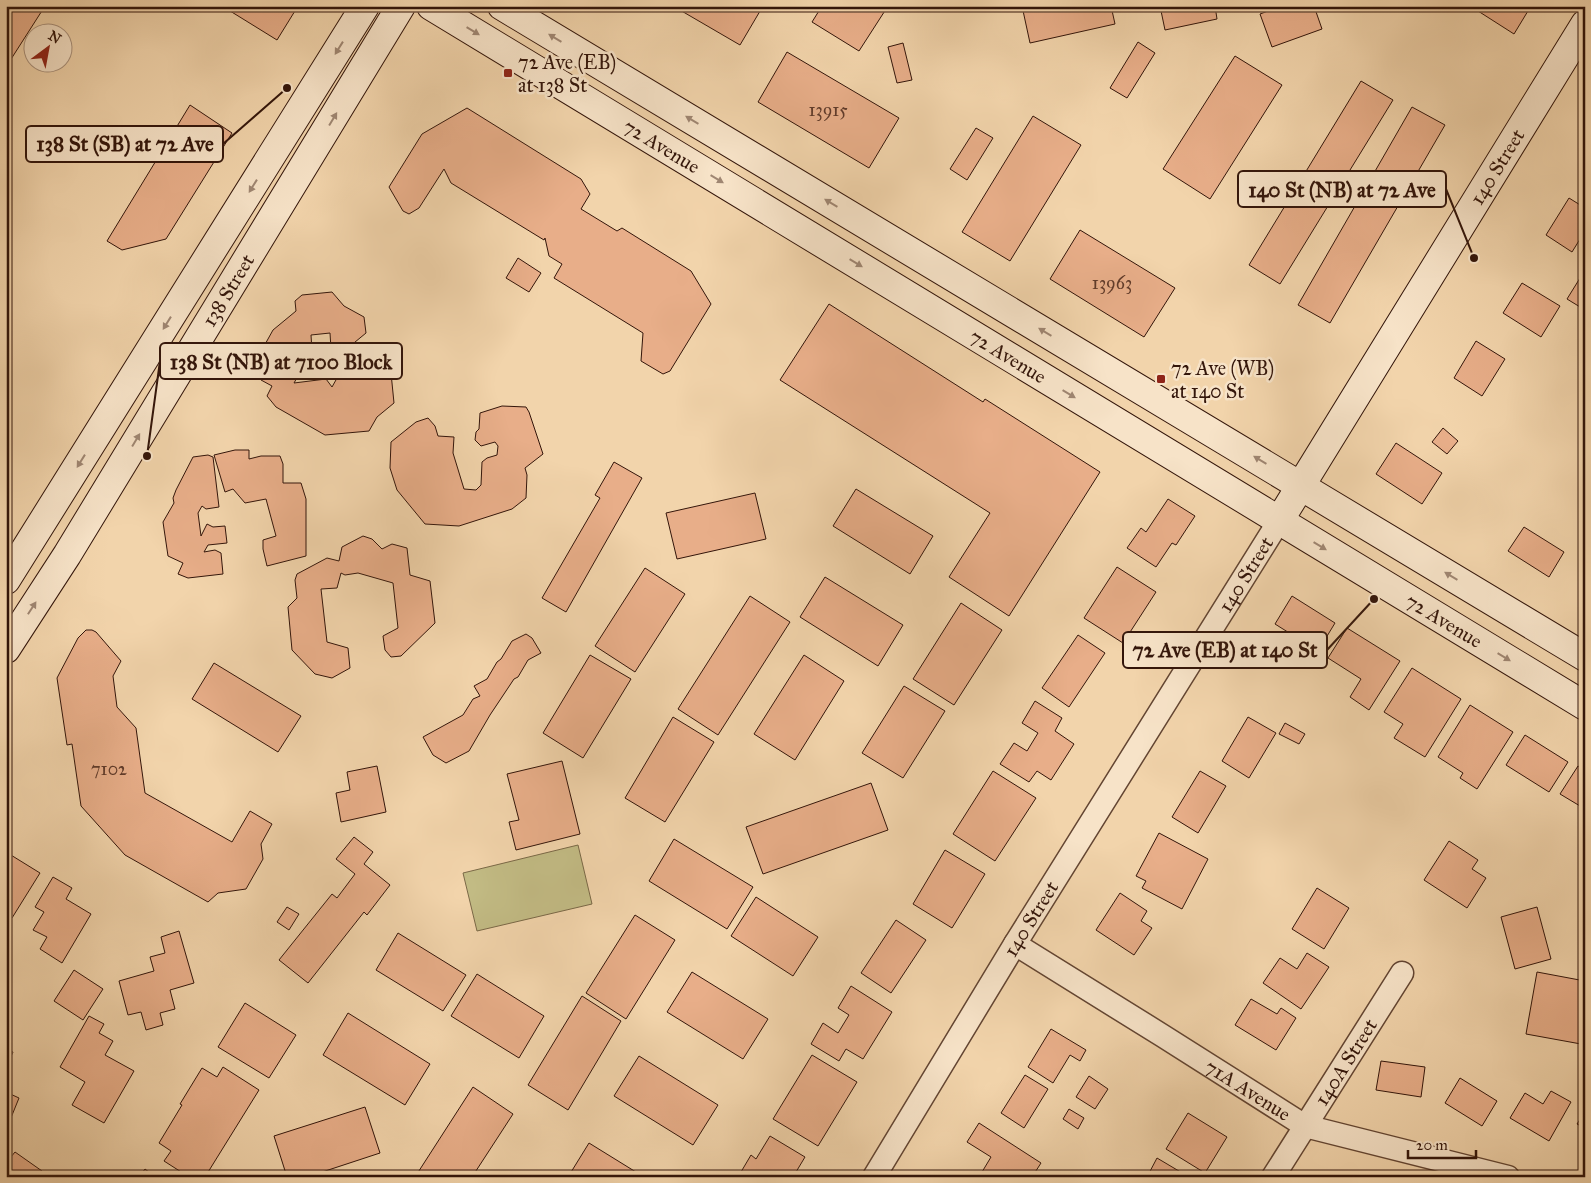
<svg xmlns="http://www.w3.org/2000/svg" width="1591" height="1183" font-family="'IM FELL Great Primer',serif">
	<style>
		.green { fill: #c2bb84; stroke: #7a6847 }
		.building { fill: #e8ae89; stroke: #33150a }
		.lines { fill: none; stroke-linecap: round; stroke-linejoin: round }
		.minor-casing { stroke: #634532; stroke-width: 25 }
		.secondary-casing { stroke: #33150a; stroke-width: 30 }
		.minor { stroke: #f7e3c8; stroke-width: 22 }
		.secondary { stroke: #f7e3c8; stroke-width: 28 }
		.oneway { fill: #9f8672 }
		.poi-dot { fill: #8f2418; stroke: #f7e3c8; stroke-width: 2 }
		.labels { text-anchor: middle; stroke-width: 5; stroke-linejoin: round; paint-order: stroke }
		.number-label { font-size: 18px; fill: #603b2a }
		.poi-label { font-size: 20px; fill: #33150a; stroke: #f7e3c8; text-anchor: start }
		.street-label { font-size: 20px; fill: #33150a; stroke: #f7e3c8 }
		.leader { fill: none; stroke: #33150a; stroke-width: 2 }
		.callout-dot { fill: #33150a; stroke: #f7e3c8; stroke-width: 2 }
		.callout { fill: #f7e3c8; stroke: #33150a; stroke-width: 2 }
		.callout-label { font-size: 21px; text-anchor: middle; font-weight: bold; fill: #33150a }
	</style>
	<rect width="100%" height="100%" fill="#f2d4ab"/>
	<filter id="stains"><feTurbulence type="fractalNoise" baseFrequency=".004" numOctaves="4"/><feColorMatrix values="0 0 0 0 .2 0 0 0 0 .09 0 0 0 0 .02 0 0 0 .5 -.17"/></filter>
	<radialGradient id="worn" r=".72"><stop offset=".6" stop-color="#630" stop-opacity="0"/><stop offset="1" stop-color="#630" stop-opacity=".3"/></radialGradient>
	<!-- green -->
	<path class="green" d="M578,845L592,904L477,931L463,873Z"/>
	<!-- building -->
	<g class="building">
		<path d="M6,6H45L6,67Z"/>
		<path d="M222,6H298L277,40Z"/>
		<path d="M673,6H763L740,45Z"/>
		<path d="M822,6H888L859,51L812,22Z"/>
		<path d="M1022,6H1111L1115,24L1030,43Z"/>
		<path d="M1160,6H1215L1217,19L1165,30Z"/>
		<path d="M1275,6H1314L1322,29L1272,47L1260,14L1276,8Z"/>
		<path d="M1480,6H1531L1514,34L1478,11Z"/>
		<path d="M1138,42L1155,53L1127,98L1110,88Z"/>
		<path d="M903,43L912,80L897,83L888,47Z"/>
		<path d="M787,52L899,118L869,168L758,102Z"/>
		<path d="M1235,56L1282,85L1210,199L1163,169Z"/>
		<path d="M1361,81L1393,100L1280,284L1249,265Z"/>
		<path d="M190,105L232,133L166,239L122,250L107,241Z"/>
		<path d="M1412,107L1445,125L1330,323L1298,305Z"/>
		<path d="M467,108L581,179L590,194L581,209L617,231L622,228L691,271L711,304L670,371L663,374L641,361L643,333L554,278L562,264L549,256L545,238L544,240L451,183L444,169L419,208L409,214L403,211L389,187L422,134Z"/>
		<path d="M1033,116L1081,145L1010,261L962,232Z"/>
		<path d="M976,128L993,138L967,180L950,169Z"/>
		<path d="M1569,198L1585,208V231L1572,252L1546,235Z"/>
		<path d="M1080,230L1175,288L1144,337L1050,279Z"/>
		<path d="M518,258L541,273L529,292L506,278Z"/>
		<path d="M1585,270V310L1567,299Z"/>
		<path d="M1522,283L1560,306L1541,337L1503,313Z"/>
		<path d="M332,292L344,306L364,317L366,333L349,347L331,349L330,333L311,335L312,351L294,383L326,379L332,387L341,371L352,370L363,376L391,373L394,403L377,417L369,431L325,435L276,407L267,396L272,386L261,380L258,357L273,330L296,311L295,301L302,295Z"/>
		<path d="M829,304L983,402L985,399L1100,472L1009,616L949,577L990,513L780,380Z"/>
		<path d="M1476,341L1505,359L1482,396L1454,378Z"/>
		<path d="M502,406L526,407L529,412L543,454L525,468L527,475L526,498L512,509L459,526L425,524L397,490L390,468L391,442L416,422L428,418L435,426L438,436L454,437L453,453L464,489L476,490L481,485L482,462L487,458L497,455L498,446L495,442L481,446L475,440L476,432L479,429L480,413Z"/>
		<path d="M1443,428L1458,441L1447,454L1432,442Z"/>
		<path d="M1396,443L1442,473L1422,504L1376,474Z"/>
		<path d="M235,450H249V459L261,456H280L283,464V483H301L306,499V556L267,566L263,549V540L276,536L266,499L245,503L233,489L225,492L214,455Z"/>
		<path d="M208,455L213,457L219,507L206,509L202,506L198,513L201,536L207,524L213,527L225,526L227,543L208,545L204,552L215,550L221,553L223,574L188,578L178,574L183,563L168,556L163,522L174,503L173,498L176,490L193,457Z"/>
		<path d="M614,462L642,478L566,612L542,598L600,498L595,495Z"/>
		<path d="M856,489L933,536L910,574L833,526Z"/>
		<path d="M755,493L766,539L677,559L666,513Z"/>
		<path d="M1168,499L1195,516L1176,545L1172,543L1156,567L1127,548L1141,528L1146,532Z"/>
		<path d="M1524,527L1564,552L1549,577L1508,551Z"/>
		<path d="M363,536L372,539L382,549L392,544L407,548L410,575L430,581L435,623L401,656L391,657L385,650L383,636L398,628L393,583L358,573L345,575L341,573L337,588L321,589L327,642L348,648L350,668L332,678L315,674L292,650L288,607L297,598L295,580L297,574L327,558L339,561L342,547Z"/>
		<path d="M1117,567L1156,592L1123,643L1084,618Z"/>
		<path d="M645,568L685,594L635,672L595,646Z"/>
		<path d="M825,577L903,625L878,666L800,617Z"/>
		<path d="M750,596L790,622L718,735L678,709Z"/>
		<path d="M1292,596L1335,623L1318,651L1275,624Z"/>
		<path d="M961,603L1002,630L954,705L913,679Z"/>
		<path d="M1347,628L1400,661L1369,710L1350,697L1361,679L1328,658Z"/>
		<path d="M86,630H92L96,632L121,661L113,676L117,707L136,728L145,793L232,842L250,811L272,824L261,844L263,859L246,889L218,893L208,902L125,855L81,806L72,744L67,745L57,678L78,638Z"/>
		<path d="M526,634L532,638L541,653L528,660L518,677L514,679L490,715L469,751L446,763L433,755L423,737L463,715L473,699L480,696L474,686L487,679L497,662L501,659L512,641Z"/>
		<path d="M1078,635L1105,653L1069,707L1042,688Z"/>
		<path d="M590,655L631,679L583,758L543,733Z"/>
		<path d="M804,655L844,681L795,760L754,734Z"/>
		<path d="M214,663L301,716L278,752L192,699Z"/>
		<path d="M1412,668L1461,699L1425,757L1394,738L1403,724L1384,712Z"/>
		<path d="M904,686L945,711L903,778L862,753Z"/>
		<path d="M1035,701L1062,718L1055,731L1074,744L1051,780L1037,771L1029,782L1000,764L1014,743L1027,751L1038,733L1022,723Z"/>
		<path d="M1470,705L1513,732L1477,789L1460,778L1463,773L1438,757Z"/>
		<path d="M673,717L714,742L665,822L625,798Z"/>
		<path d="M1248,717L1276,733L1249,778L1222,761Z"/>
		<path d="M1285,723L1305,734L1299,744L1279,734Z"/>
		<path d="M1525,735L1568,762L1549,792L1506,765Z"/>
		<path d="M562,761L580,834L516,850L509,822L519,820L507,774Z"/>
		<path d="M377,766L386,812L341,822L336,793L350,790L347,772Z"/>
		<path d="M1578,766L1585,771V809L1560,794Z"/>
		<path d="M993,771L1036,798L995,861L953,834Z"/>
		<path d="M1200,771L1226,786L1198,833L1172,817Z"/>
		<path d="M871,783L888,830L763,874L746,827Z"/>
		<path d="M1159,833L1208,859L1182,909L1142,888L1146,881L1136,876Z"/>
		<path d="M354,837L373,852L364,864L390,885L367,915L364,912L308,983L279,960L332,894L337,898L355,874L336,859Z"/>
		<path d="M674,839L753,887L727,929L649,881Z"/>
		<path d="M1449,841L1478,860L1472,869L1486,878L1467,908L1424,880Z"/>
		<path d="M945,850L985,874L952,928L913,904Z"/>
		<path d="M6,852L40,873L12,918L6,914Z"/>
		<path d="M53,877L72,888L66,899L91,914L62,963L40,949L47,937L33,930L44,912L35,907Z"/>
		<path d="M1317,888L1349,908L1324,949L1292,929Z"/>
		<path d="M1120,893L1147,911L1141,921L1152,928L1134,955L1096,930Z"/>
		<path d="M756,897L818,937L793,976L731,936Z"/>
		<path d="M287,907L299,914L289,930L277,922Z"/>
		<path d="M1537,907L1551,959L1515,969L1501,917Z"/>
		<path d="M635,915L675,940L626,1019L586,993Z"/>
		<path d="M896,920L926,940L891,993L861,973Z"/>
		<path d="M179,931L194,983L170,990L175,1009L160,1013L163,1025L146,1030L141,1012L128,1015L119,981L154,971L150,957L165,953L161,937Z"/>
		<path d="M398,933L466,975L443,1011L376,970Z"/>
		<path d="M1307,953L1329,967L1301,1009L1263,983L1280,958L1297,969Z"/>
		<path d="M74,970L103,989L83,1020L54,1001Z"/>
		<path d="M692,972L768,1019L743,1059L667,1012Z"/>
		<path d="M1537,972L1585,981V1021L1581,1044L1526,1034Z"/>
		<path d="M477,974L544,1016L519,1058L451,1016Z"/>
		<path d="M851,986L892,1012L863,1059L846,1049L839,1061L811,1044L823,1023L838,1033L849,1015L838,1008Z"/>
		<path d="M582,996L621,1021L568,1110L528,1085Z"/>
		<path d="M1251,999L1277,1014L1281,1008L1296,1018L1276,1050L1235,1025Z"/>
		<path d="M245,1003L296,1035L269,1078L218,1047Z"/>
		<path d="M348,1013L430,1064L405,1105L323,1055Z"/>
		<path d="M89,1016L104,1024L99,1033L113,1041L105,1055L134,1071L104,1123L72,1105L85,1082L60,1067Z"/>
		<path d="M1051,1029L1086,1050L1080,1061L1070,1055L1053,1083L1028,1067Z"/>
		<path d="M6,1049L13,1052L6,1068Z"/>
		<path d="M812,1055L857,1082L818,1146L773,1119Z"/>
		<path d="M639,1056L718,1105L693,1145L614,1096Z"/>
		<path d="M1381,1061L1425,1067L1421,1097L1376,1090Z"/>
		<path d="M223,1067L259,1090L205,1177H189L164,1161L171,1151L159,1143L182,1105L180,1104L202,1068L217,1077Z"/>
		<path d="M1025,1075L1048,1089L1024,1128L1001,1113Z"/>
		<path d="M1089,1076L1108,1089L1095,1109L1076,1097Z"/>
		<path d="M1460,1078L1497,1101L1482,1126L1445,1103Z"/>
		<path d="M473,1087L513,1114L472,1177H415Z"/>
		<path d="M1551,1091L1571,1102L1549,1141L1510,1118L1525,1093L1543,1104Z"/>
		<path d="M6,1092L19,1098L6,1130Z"/>
		<path d="M365,1107L380,1153L307,1177H287L274,1136Z"/>
		<path d="M1069,1109L1084,1118L1078,1129L1063,1119Z"/>
		<path d="M1585,1112V1128L1577,1124Z"/>
		<path d="M1188,1113L1227,1137L1205,1173L1166,1149Z"/>
		<path d="M979,1123L1041,1163L1032,1177H979L991,1157L967,1142Z"/>
		<path d="M770,1136L805,1157L793,1177H738L751,1155L756,1159Z"/>
		<path d="M589,1143L644,1177H568Z"/>
		<path d="M15,1152L42,1171L38,1177H6V1163Z"/>
		<path d="M1157,1158L1189,1177H1147Z"/>
		<path d="M145,1169L155,1177H139Z"/>
	</g>
	<g class="lines">
		<!-- minor casing -->
		<g class="minor-casing">
			<g id="minor">
				<path id="s1" d="M1015,944L1163,1036L1305,1126L1508,1177"/>
				<path id="s2" d="M874,1177L1015,944L1279,521"/>
				<path id="s3" d="M1273,1177L1402,973"/>
			</g>
		</g>
		<!-- secondary casing -->
		<g class="secondary-casing">
			<g id="secondary">
				<path id="s4" d="M431,6L1585,706"/>
				<path d="M502,6L1585,657"/>
				<path id="s5" d="M1279,521L1585,24"/>
				<path d="M6,580L365,6"/>
				<path id="s6" d="M6,649L67,555L401,6"/>
			</g>
		</g>
		<!-- minor -->
		<use href="#minor" class="minor"/>
		<!-- secondary -->
		<use href="#secondary" class="secondary"/>
	</g>
	<!-- one-way arrows -->
	<defs><path id="oneway-solid" d="M-6-.8H1V-3.2L6.5 0L1 3.2V.8H-6Z" transform="scale(1.25)"/></defs>
	<g class="oneway">
		<use href="#oneway-solid" transform="translate(473 31) rotate(31)"/>
		<use href="#oneway-solid" transform="translate(555 38) rotate(-149)"/>
		<use href="#oneway-solid" transform="translate(339 48) rotate(122)"/>
		<use href="#oneway-solid" transform="translate(333 119) rotate(-59)"/>
		<use href="#oneway-solid" transform="translate(692 120) rotate(-149)"/>
		<use href="#oneway-solid" transform="translate(717 179) rotate(31)"/>
		<use href="#oneway-solid" transform="translate(253 186) rotate(122)"/>
		<use href="#oneway-solid" transform="translate(831 203) rotate(-149)"/>
		<use href="#oneway-solid" transform="translate(856 263) rotate(31)"/>
		<use href="#oneway-solid" transform="translate(167 323) rotate(122)"/>
		<use href="#oneway-solid" transform="translate(1045 332) rotate(-149)"/>
		<use href="#oneway-solid" transform="translate(1069 394) rotate(31)"/>
		<use href="#oneway-solid" transform="translate(136 440) rotate(-59)"/>
		<use href="#oneway-solid" transform="translate(1260 460) rotate(-149)"/>
		<use href="#oneway-solid" transform="translate(81 461) rotate(122)"/>
		<use href="#oneway-solid" transform="translate(1320 546) rotate(31)"/>
		<use href="#oneway-solid" transform="translate(1451 576) rotate(-149)"/>
		<use href="#oneway-solid" transform="translate(32 608) rotate(-57)"/>
		<use href="#oneway-solid" transform="translate(1504 657) rotate(31)"/>
	</g>
	<!-- markers -->
	<g class="poi-dot">
		<rect x="503" y="68" width="10" height="10" rx="2.5"/>
		<rect x="1156" y="374" width="10" height="10" rx="2.5"/>
	</g>
	<g class="labels">
		<!-- number labels -->
		<g class="number-label">
			<text x="828" y="116">13915</text>
			<text x="1112" y="289">13963</text>
			<text x="109" y="775">7102</text>
		</g>
		<!-- poi labels -->
		<g class="poi-label">
			<text x="518" y="69">72 Ave (EB)<tspan x="518" dy="23">at 138 St</tspan></text>
			<text x="1171" y="375">72 Ave (WB)<tspan x="1171" dy="23">at 140 St</tspan></text>
		</g>
		<!-- street labels -->
		<g class="street-label">
			<text dy="7" stroke="none"><textPath href="#s4" startOffset="270">72 Avenue</textPath></text>
			<text dy="7" stroke="none"><textPath href="#s5" startOffset="416">140 Street</textPath></text>
			<text dy="7" stroke="none"><textPath href="#s6" startOffset="422">138 Street</textPath></text>
			<text dy="7" stroke="none"><textPath href="#s4" startOffset="675">72 Avenue</textPath></text>
			<text dy="7" stroke="none"><textPath href="#s2" startOffset="708">140 Street</textPath></text>
			<text dy="7" stroke="none"><textPath href="#s4" startOffset="1185">72 Avenue</textPath></text>
			<text dy="7" stroke="none"><textPath href="#s2" startOffset="302">140 Street</textPath></text>
			<text dy="7" stroke="none"><textPath href="#s3" startOffset="136">140A Street</textPath></text>
			<text dy="7" stroke="none"><textPath href="#s1" startOffset="275">71A Avenue</textPath></text>
		</g>
	</g>
	<!-- callouts -->
	<path class="leader" d="M287 88L223 144M1474 258L1446 189M147 456L160 361M1374 599L1327 650"/>
	<g class="callout-dot">
		<circle cx="287" cy="88" r="5"/>
		<circle cx="1474" cy="258" r="5"/>
		<circle cx="147" cy="456" r="5"/>
		<circle cx="1374" cy="599" r="5"/>
	</g>
	<g class="callout">
		<rect x="26" y="126" width="197" height="36" rx="5"/>
		<rect x="1238" y="171" width="208" height="36" rx="5"/>
		<rect x="160" y="343" width="242" height="36" rx="5"/>
		<rect x="1123" y="632" width="204" height="36" rx="5"/>
	</g>
	<g class="callout-label">
		<text x="125" y="151">138 St (SB) at 72 Ave</text>
		<text x="1342" y="197">140 St (NB) at 72 Ave</text>
		<text x="281" y="369">138 St (NB) at 7100 Block</text>
		<text x="1225" y="657">72 Ave (EB) at 140 St</text>
	</g>
	<!-- margin -->
	<rect width="1591" height="1183" fill="none" stroke="#f2d4ab" stroke-width="25"/>
	<rect x="8" y="8" width="1576" height="1168" fill="none" stroke="#33150a" stroke-width="2.5"/>
	<rect x="12" y="12" width="1566" height="1158" fill="none" stroke="#33150a"/>
	<!-- north arrow -->
	<g transform="translate(48 48) rotate(32)"><circle r="24" fill="#f7e3c8" stroke="#a9917c"/>
	<path d="M0-4L9 19L0 12L-9 19Z" fill="#8f2418"/>
	<text y="-8" font-size="14" font-weight="bold" text-anchor="middle" fill="#33150a">N</text>
	</g>
	<!-- scale -->
	<path d="M1408 1150v8h68v-8" fill="none" stroke="#33150a" stroke-width="2.5"/>
	<text x="1416" y="1150" font-size="15" fill="#33150a" stroke="#f7e3c8" stroke-width="4" paint-order="stroke">20 m</text>
	<rect width="100%" height="100%" filter="url(#stains)"/>
	<rect width="100%" height="100%" fill="url(#worn)"/>
</svg>
